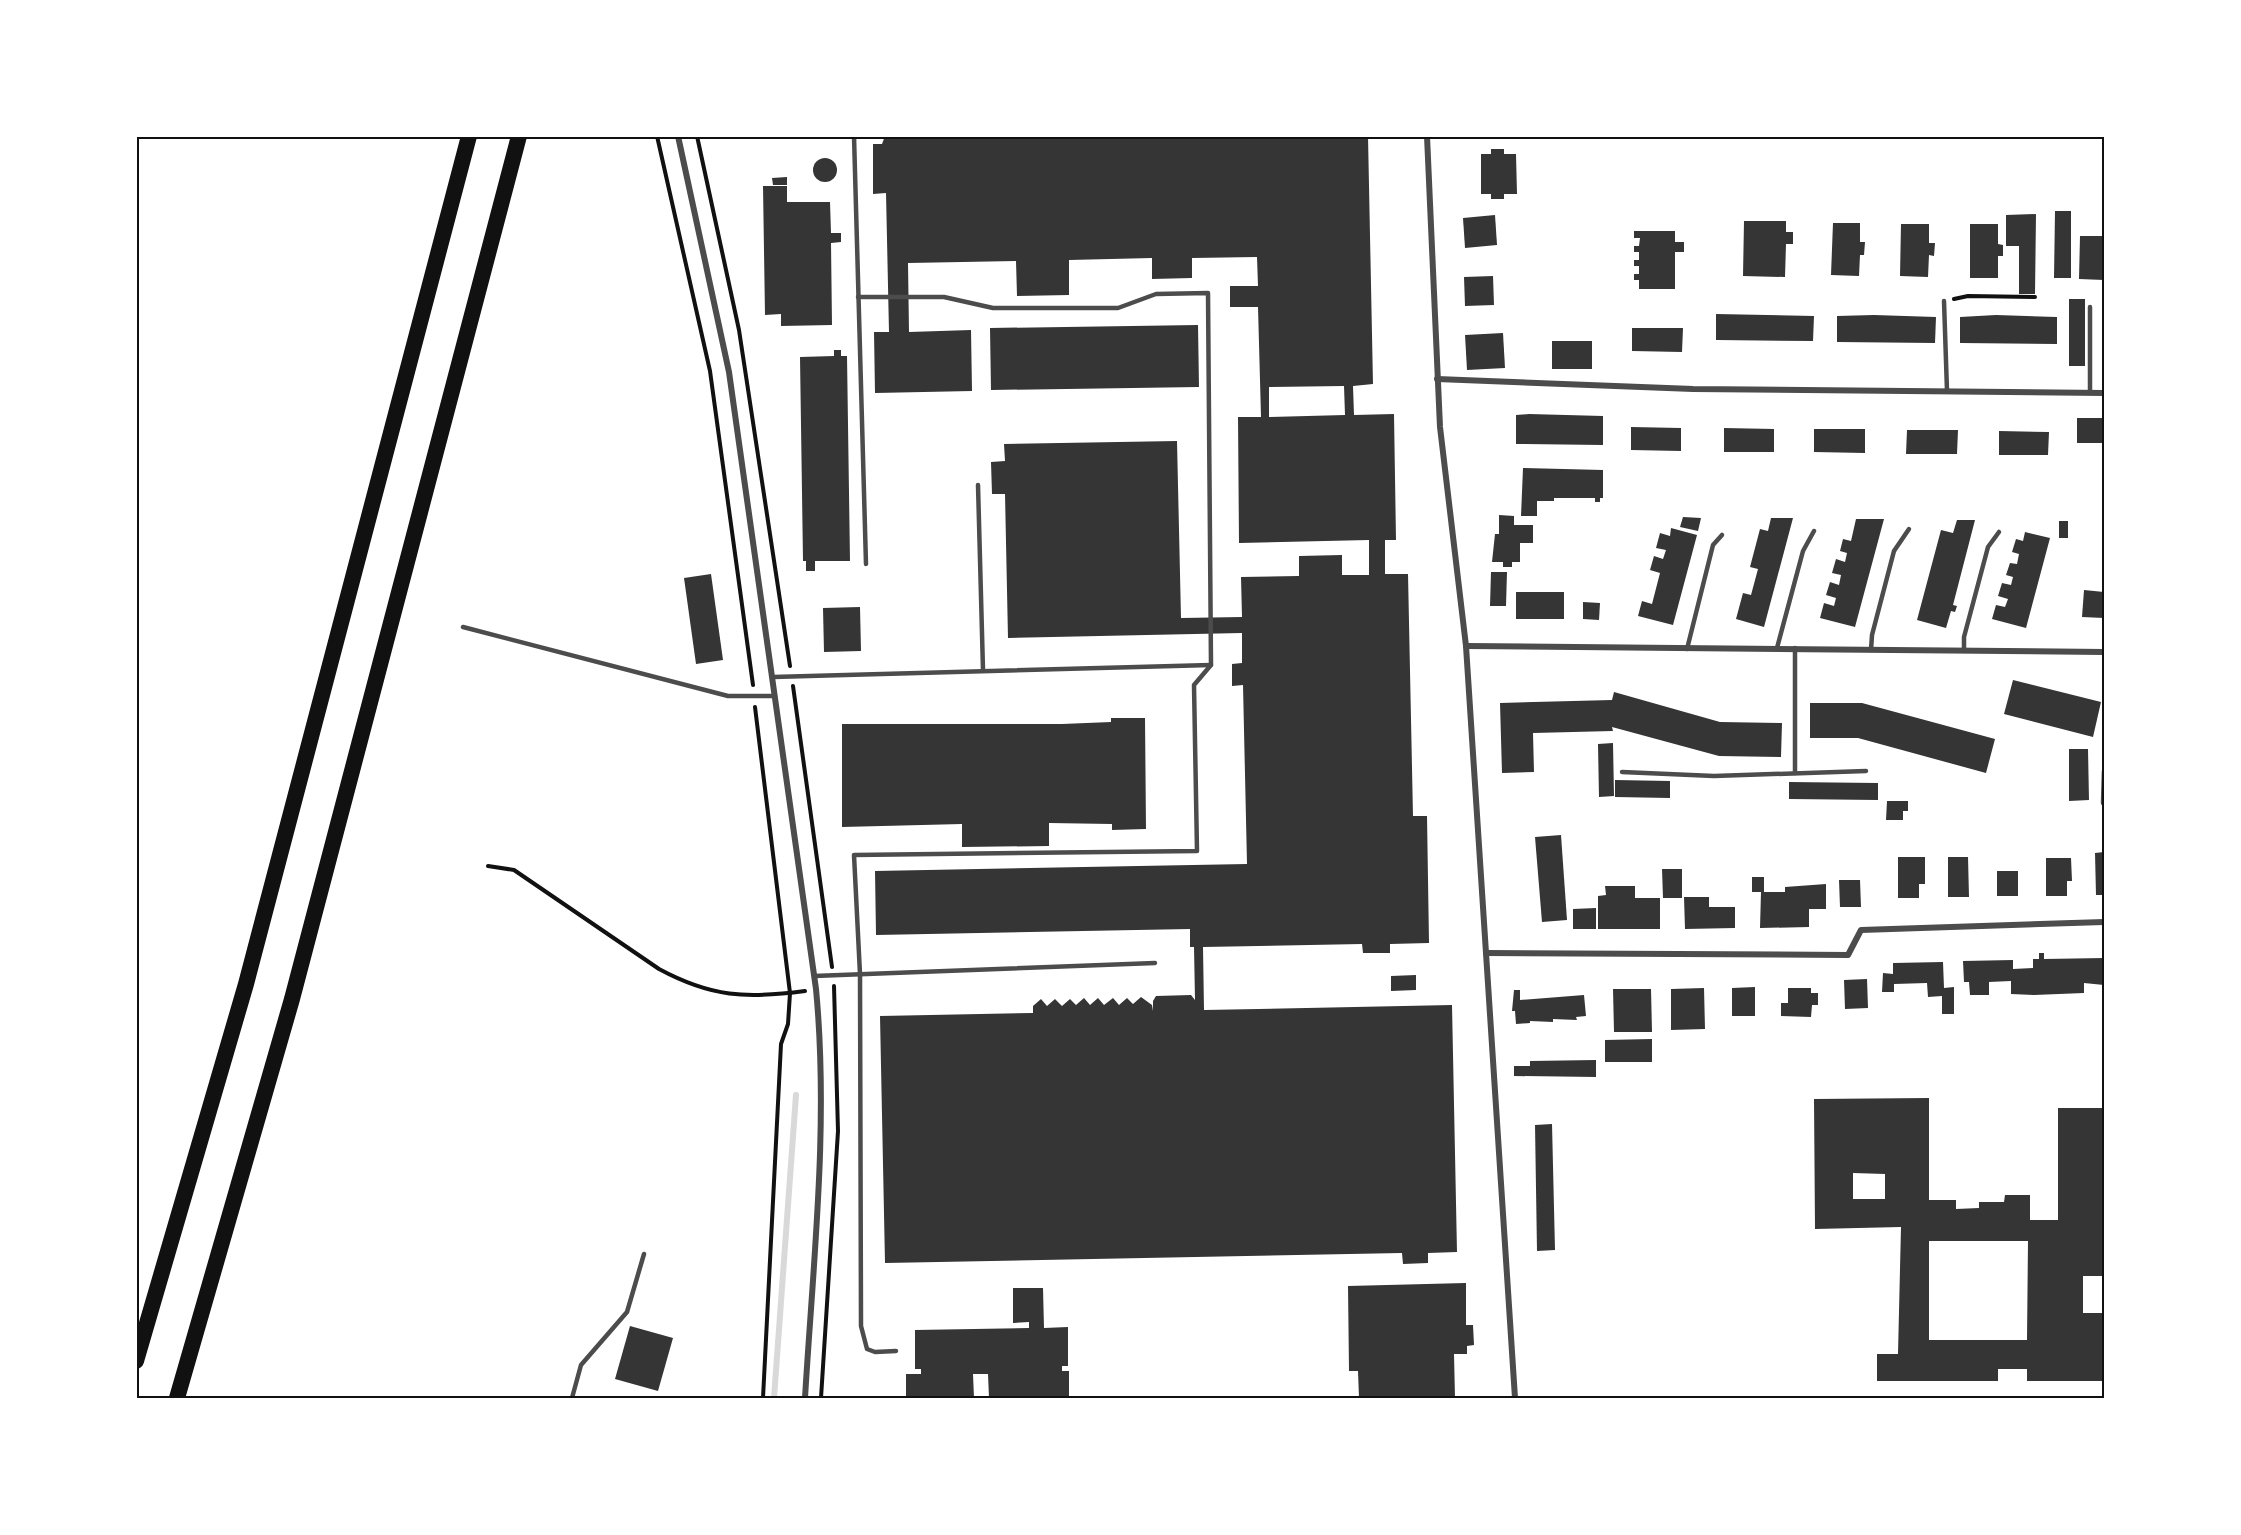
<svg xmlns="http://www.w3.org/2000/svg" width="2241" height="1535" font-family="'PT Sans Narrow',sans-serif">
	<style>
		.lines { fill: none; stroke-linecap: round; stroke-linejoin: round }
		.stream { stroke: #d9d9d9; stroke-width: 6 }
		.building { fill: #353535; fill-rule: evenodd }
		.path { stroke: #111; stroke-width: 4 }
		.service { stroke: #4c4c4c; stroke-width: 4.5 }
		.minor { stroke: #4c4c4c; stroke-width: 6 }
		.motorway { stroke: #111; stroke-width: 16 }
		.neatline { fill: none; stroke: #111; stroke-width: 2 }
	</style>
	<rect width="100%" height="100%" fill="#fff"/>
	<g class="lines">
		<!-- stream -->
		<path class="stream" d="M774,1398L796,1095"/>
	</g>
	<!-- building -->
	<g class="building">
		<path d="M885,136H1368L1373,384L1353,386L1354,415L1394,414L1396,540H1385V574H1408L1413,816H1427L1429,943L1390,944V953H1363L1362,944L1203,947L1204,1010L1452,1005L1457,1252L1428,1253V1263L1403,1264L1402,1253L885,1263L880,1016L1033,1013V1006L1041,999L1047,1006L1055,999L1062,1006L1070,999L1076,1005L1084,998L1090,1005L1098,998L1104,1005L1113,998L1119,1005L1127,998L1133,1004L1141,997L1152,1005L1153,1011V1001L1156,996L1191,995L1195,1000L1194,947H1190V929L876,935L875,871L1247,864L1243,685L1232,686V664L1242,663V633L1008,638L1005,494H992L991,462L1005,461L1004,444L1177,441L1181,618L1242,617L1241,577L1299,576V556L1342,555V575H1369V540L1239,543L1238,417H1261L1258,307H1230V286H1258L1257,257L1192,258V278L1152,279V258L1069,260V295L1017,296L1016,261L908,263L909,332L971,330L972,391L875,393L874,332H889L886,193L873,194V144H882ZM1344,386L1345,415L1269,417V387Z"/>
		<path d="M1491,149H1504V154H1516L1517,194H1504V199H1491V194H1481V154H1491Z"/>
		<circle cx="825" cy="170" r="12"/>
		<path d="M787,177V185H773L772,178Z"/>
		<path d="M763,186H787V202H830L831,233H841V242L831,243L832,325L781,326V314L765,315Z"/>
		<path d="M2055,211H2071V278H2054Z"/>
		<path d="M2036,214L2035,294H2019V246H2006V215Z"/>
		<path d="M1495,215L1497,245L1465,248L1463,218Z"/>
		<path d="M1744,221H1786V232H1793V244H1786L1785,277L1743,276Z"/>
		<path d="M1833,223H1860V242H1865L1864,255H1860L1859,276L1831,275Z"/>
		<path d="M1901,224H1929V243H1935L1934,256L1929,255L1928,277L1900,276Z"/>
		<path d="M1970,224H1998V244L2003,245V256H1998V278H1970Z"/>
		<path d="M1634,231H1675V242H1684V252H1675V289H1639V280H1634V274H1639V266H1634V260H1639V252H1634V246H1639L1640,238H1634Z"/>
		<path d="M2080,236H2104V280L2079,279Z"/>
		<path d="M1493,276L1494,305L1465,306L1464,277Z"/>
		<rect x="2069" y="299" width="16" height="67"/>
		<path d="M1716,314L1814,316L1813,341L1716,340Z"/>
		<path d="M1874,315L1936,317L1935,343L1837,342V316Z"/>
		<path d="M1996,315L2057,317V344L1960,343V317Z"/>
		<path d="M1198,325L1199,387L991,390L990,328Z"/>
		<path d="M1632,328H1683L1682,352L1632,351Z"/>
		<path d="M1503,333L1505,368L1467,370L1465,335Z"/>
		<rect x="1552" y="341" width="40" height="28"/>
		<path d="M834,350H841V356H847L850,561H815V571H806V561H803L800,357L834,356Z"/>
		<path d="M1529,414L1603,416V445L1516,444V415Z"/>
		<rect x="2077" y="418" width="27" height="25"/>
		<path d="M1631,427L1681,428V451L1631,450Z"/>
		<path d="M1724,428L1774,429V452H1724Z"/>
		<path d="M1814,429H1865V453L1814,452Z"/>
		<path d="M1907,430H1958L1957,454H1906Z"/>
		<path d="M1999,431L2049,432L2048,455H1999Z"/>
		<path d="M1523,468L1603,470V498H1600V502H1595V498H1554V501H1537V516H1521Z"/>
		<path d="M1499,515L1514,516V525H1533V543H1520V562H1512V567H1503V562H1492L1495,534H1499Z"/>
		<path d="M1683,517L1701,518L1698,531L1680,527Z"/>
		<path d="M1771,518H1793L1764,627L1736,619L1743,593L1751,595L1758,569L1750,567L1760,529L1768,531Z"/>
		<path d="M1856,519H1884L1855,627L1820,618L1824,603L1834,606L1836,598L1826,595L1830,582L1839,585L1841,575L1832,573L1836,559L1845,562L1847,553L1840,551L1843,539L1851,541Z"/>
		<path d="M1957,520H1975L1953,605L1957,606L1955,612L1951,611L1946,628L1917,620L1941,530L1953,533Z"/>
		<rect x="2059" y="521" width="9" height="17"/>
		<path d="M1671,528L1697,535L1673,625L1638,616L1642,601L1652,604L1660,573L1650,570L1654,556L1663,559L1666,550L1656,548L1660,533L1670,536Z"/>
		<path d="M2025,532L2050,538L2026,628L1992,619L1996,605L2005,607L2008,599L1998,596L2002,583L2011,585L2013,577L2006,575L2010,563L2017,564L2019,554L2012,552L2016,539L2023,541Z"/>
		<path d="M1491,572H1507L1506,606H1490Z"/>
		<path d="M711,574L723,660L696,664L684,578Z"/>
		<path d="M2084,590L2104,592V618L2082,617Z"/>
		<rect x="1516" y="592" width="48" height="27"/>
		<path d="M1583,602L1600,603L1599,620L1583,619Z"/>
		<path d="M860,607L861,651L824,652L823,608Z"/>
		<path d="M2013,680L2101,702L2093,737L2004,714Z"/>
		<path d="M1614,692L1720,722L1782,723L1781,757L1719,756L1612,727L1613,731L1533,733L1534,772L1502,773L1500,703L1612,700Z"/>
		<path d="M1810,703H1862L1995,739L1986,773L1858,738H1810Z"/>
		<path d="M1111,718H1145L1146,829L1112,830V824L1049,823V846L962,847V824L842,827V724H1062L1111,722Z"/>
		<path d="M1613,743L1614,796L1599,797L1598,744Z"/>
		<path d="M2069,749H2088L2089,800L2069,801Z"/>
		<path d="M1615,780L1670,781V798L1615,797Z"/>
		<path d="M1789,782L1878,783V800L1789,799Z"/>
		<path d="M1887,801H1908V811H1903V820H1886Z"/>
		<path d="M1561,835L1567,920L1542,922L1535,837Z"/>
		<path d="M2104,852V895H2096L2095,853Z"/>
		<path d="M1898,857H1925V884H1919V898H1898Z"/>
		<path d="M1948,857H1968L1969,897H1948Z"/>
		<path d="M2046,858H2071L2072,881H2067V896H2046Z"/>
		<path d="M1662,869H1682V898H1663Z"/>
		<rect x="1997" y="871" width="21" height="25"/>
		<path d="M1752,877H1764V892H1785V887L1826,884V909H1809V927L1760,928L1761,892H1752Z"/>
		<path d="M1839,880H1860L1861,907H1840Z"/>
		<path d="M1605,886H1635V898H1660V929H1598V896L1606,895Z"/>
		<path d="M1684,897H1709V907H1735V928L1685,929Z"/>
		<path d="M1596,908V929H1573V909Z"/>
		<path d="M2039,953H2044V959L2104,958V985L2084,983V993L2034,995L2011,994V981L1989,982V995H1970L1969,982H1964L1963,961L2013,960V969L2033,968V959H2039Z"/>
		<path d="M1943,962L1944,988L1954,987V1014H1942V996L1928,997L1927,983L1894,984V992H1882L1883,973L1893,974V963Z"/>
		<path d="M1416,975V990L1391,991V976Z"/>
		<path d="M1867,979L1868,1008L1845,1009L1844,980Z"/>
		<path d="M1755,987V1016H1732V988Z"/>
		<path d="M1704,988L1705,1029L1671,1030V989Z"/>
		<path d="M1788,988H1811V993H1818V1005H1812L1811,1017L1781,1016V1003H1788Z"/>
		<path d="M1613,989H1651L1652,1032H1614Z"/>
		<path d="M1514,990H1520V1000L1584,995L1586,1016L1576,1017L1577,1020L1553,1019V1022L1530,1021V1023L1516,1024L1515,1011H1512Z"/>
		<path d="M1652,1039V1062H1605V1040Z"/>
		<path d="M1596,1060V1077L1514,1076V1066H1530V1061Z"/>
		<path d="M1929,1098V1200H1956V1209L1979,1208V1202H2004L2005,1195H2030V1220H2058V1108H2104V1276H2083V1313H2104V1381H2027V1369H1998V1381H1877V1354H1898L1901,1227L1815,1229L1814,1099ZM1853,1173L1885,1174V1199H1853ZM1929,1241H2028L2027,1340H1929Z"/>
		<path d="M1552,1124L1555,1250L1537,1251L1535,1125Z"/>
		<path d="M1466,1283V1325H1473L1474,1345L1467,1346V1354H1454L1455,1398H1359L1358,1371H1349L1348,1286Z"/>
		<path d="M1013,1288H1043L1044,1328L1068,1327V1366H1062V1371H1069V1398H989L988,1374H973L974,1398H906V1374H921V1369H915V1330L1029,1328V1322L1013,1323Z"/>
		<path d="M630,1326L673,1338L658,1391L615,1379Z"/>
	</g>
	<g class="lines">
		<!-- path -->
		<g class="path">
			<path d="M657,136L710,371L753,685"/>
			<path d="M697,136L739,330L790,666"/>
			<path d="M1954,299L1968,296L2035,297"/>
			<path d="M793,686L832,967"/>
			<path d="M755,707L790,993L788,1024L781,1044L763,1398"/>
			<path d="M488,866L514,870L659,969C711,997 746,999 805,991"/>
			<path d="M821,1398L838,1131L834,986"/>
		</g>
		<!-- service -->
		<g class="service">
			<path d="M854,136L866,564"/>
			<path d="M858,297H944L993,308H1118L1156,294L1208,293L1211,665L1194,685L1197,851L854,855L860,974L861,1326L867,1349L875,1352L896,1351"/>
			<path d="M1944,301L1947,391"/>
			<path d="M2090,393V307"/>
			<path d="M978,485L983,670"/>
			<path d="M463,627L728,696H775"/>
			<path d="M1777,648L1803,551L1814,531"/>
			<path d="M1687,649L1713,545L1722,535"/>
			<path d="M1871,650L1872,635L1894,551L1909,529"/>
			<path d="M1964,651V637L1988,547L1999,532"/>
			<path d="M773,677L1211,665"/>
			<path d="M1622,772L1714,776L1866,771"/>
			<path d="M1795,773V648"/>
			<path d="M2103,803L2104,771"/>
			<path d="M814,976L1155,963"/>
			<path d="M572,1398L581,1365L627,1312L644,1254"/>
		</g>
		<!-- minor -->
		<g class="minor">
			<path d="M678,136L729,372L816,989C829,1125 813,1263 805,1398"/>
			<path d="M1427,136L1440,427L1466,646L1515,1398"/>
			<path d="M1437,379L1693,389L2104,393"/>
			<path d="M1466,646L2104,652"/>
			<path d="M1486,953L1848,955L1861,930L2104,922"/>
		</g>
		<!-- motorway -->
		<g class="motorway">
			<path d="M136,1361L246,984L469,136"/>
			<path d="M177,1398L292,999L519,136"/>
		</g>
	</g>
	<!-- border -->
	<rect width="2241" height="1535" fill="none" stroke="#ffffff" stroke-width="276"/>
	<rect x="138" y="138" width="1965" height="1259" class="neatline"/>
</svg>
